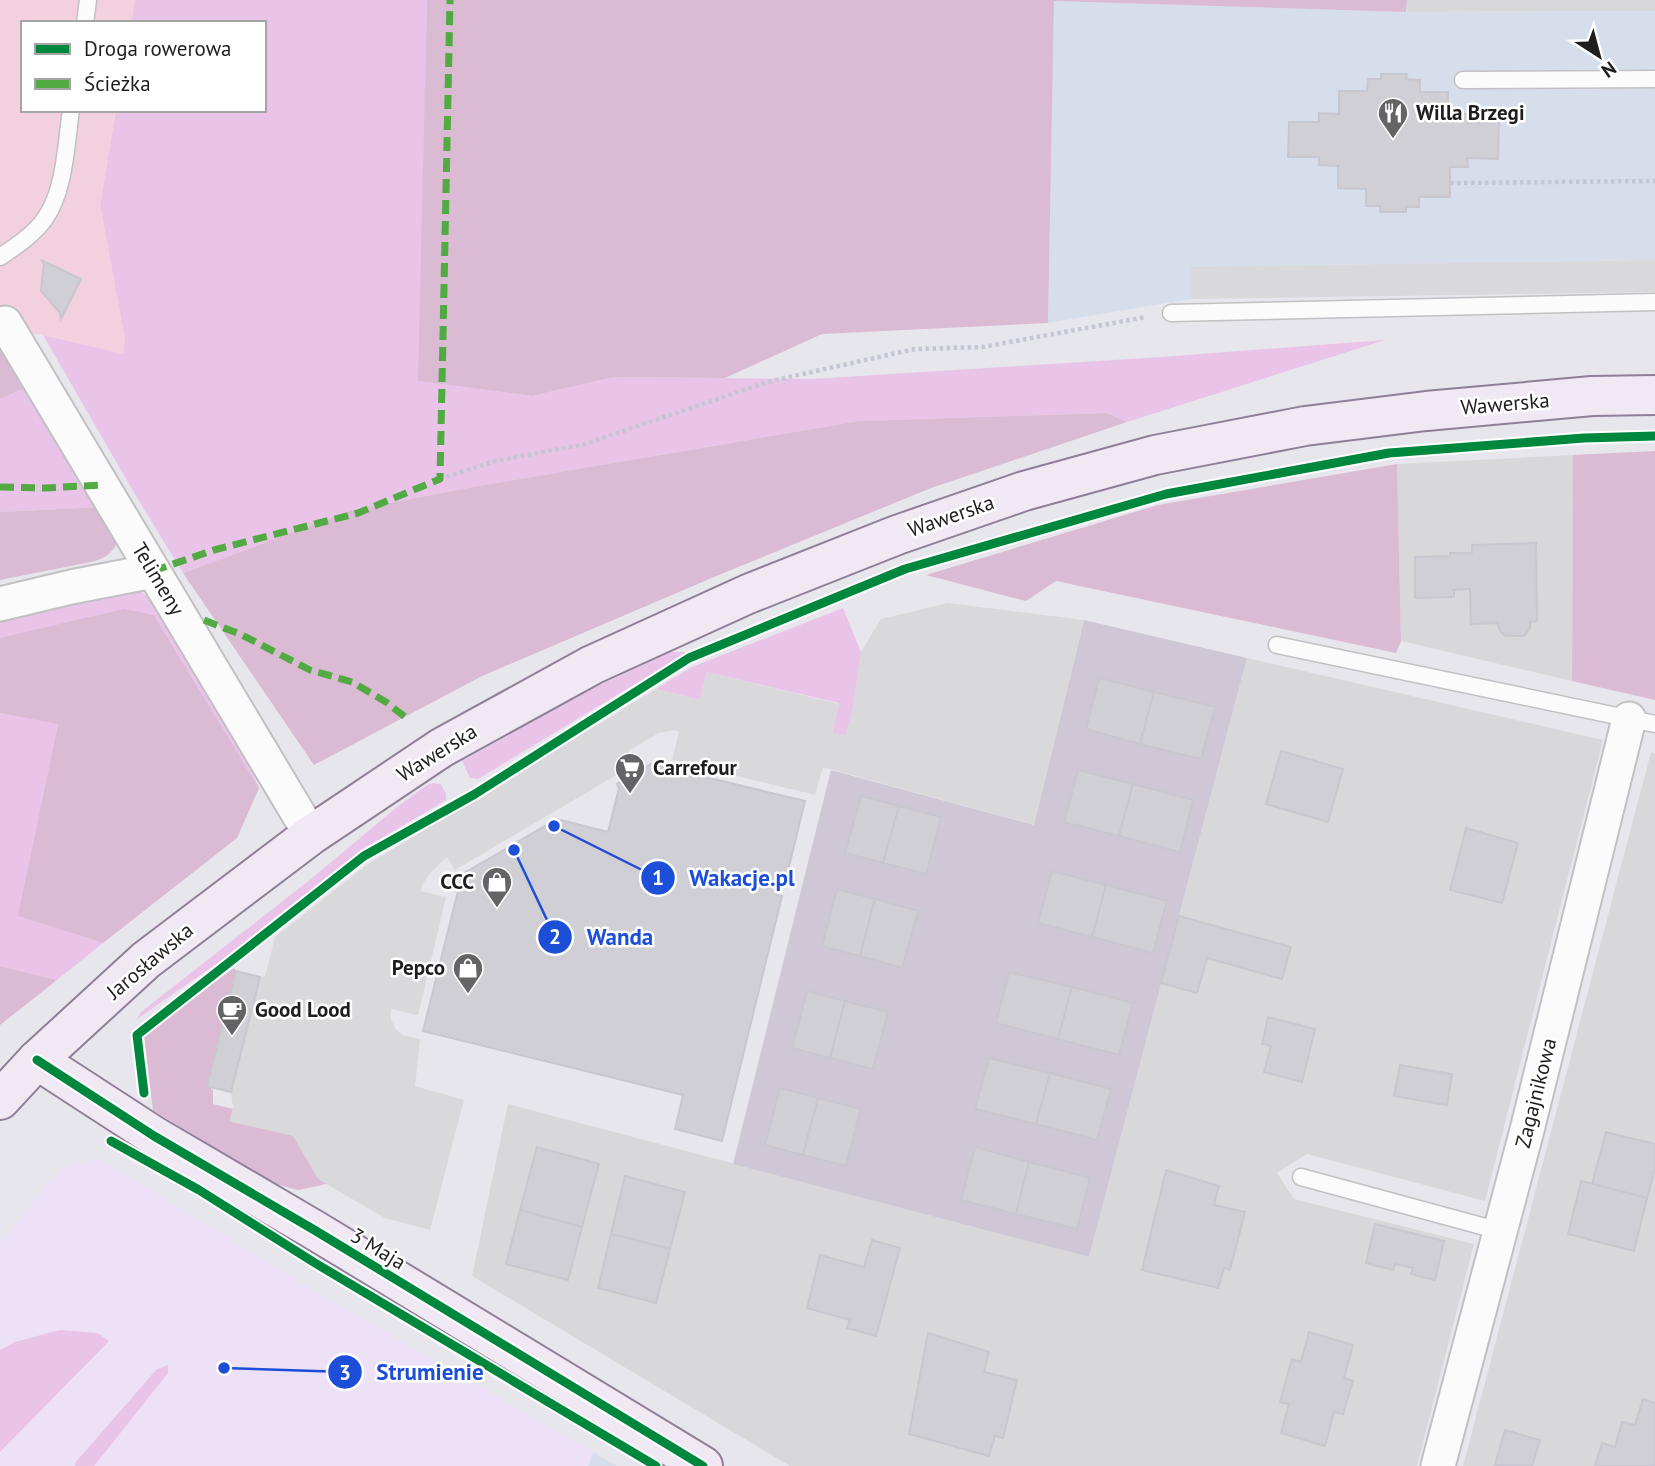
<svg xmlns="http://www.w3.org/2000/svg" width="1655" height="1466" font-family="'PT Sans',sans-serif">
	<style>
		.residential { fill: #d8d8db }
		.commercial { fill: #d7deeb }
		.education { fill: #ece1f6 }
		.construction { fill: #cfc7d6 }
		.grass { fill: #eac3e9 }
		.forest { fill: #dbbad4 }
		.park { fill: #f3d0de }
		.parking { fill: #d9d8db }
		.building { fill: #cfcfd5; stroke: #c8c7d0; stroke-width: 2 }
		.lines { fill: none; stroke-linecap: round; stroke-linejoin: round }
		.lane-casing { stroke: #c1c1c3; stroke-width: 19 }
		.street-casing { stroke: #c1c1c3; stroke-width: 37 }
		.secondary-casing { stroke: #8e7e97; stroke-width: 42 }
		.path { stroke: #c3c7d3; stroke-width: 4.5; stroke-dasharray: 3.5 3.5; stroke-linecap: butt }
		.lane { stroke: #fbfbfc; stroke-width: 16 }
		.street { stroke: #fbfbfc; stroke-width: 33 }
		.secondary { stroke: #f0e9f4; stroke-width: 38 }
		.quiet { stroke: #52aa43; stroke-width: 7; stroke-dasharray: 14 7; stroke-linecap: butt }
		.cycleway-casing { stroke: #fff; stroke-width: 13 }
		.cycleway { stroke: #00873e; stroke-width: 9 }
		.labels { text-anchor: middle; stroke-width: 5; stroke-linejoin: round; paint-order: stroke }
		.poi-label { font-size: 21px; font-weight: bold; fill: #1e1e1e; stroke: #fff; text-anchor: start }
		.street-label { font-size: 21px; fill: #1e1e1e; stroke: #fff }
		.leader { fill: none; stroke: #1d4ed8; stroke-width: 2.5 }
		.callout-dot { fill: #1d4ed8; stroke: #fff; stroke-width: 2.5 }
		.mark-label { font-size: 21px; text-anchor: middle; font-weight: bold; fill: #fff }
		.callout-label { font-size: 23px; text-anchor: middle; font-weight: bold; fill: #1d4ed8; stroke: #fff; stroke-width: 5; stroke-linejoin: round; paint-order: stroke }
	</style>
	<rect width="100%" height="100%" fill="#e7e6ec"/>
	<!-- residential -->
	<g class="residential">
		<path d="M1407,0H1655V11L1407,12Z"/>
		<path d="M1573,455L1572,681L1401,641L1397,464Z"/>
		<path d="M1247,658L1603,740L1485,1201L1307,1154L1277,1173L1294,1199L1474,1244L1417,1466H790L472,1276L508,1104L1089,1257Z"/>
		<path d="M1651,752L1655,753V1466H1463Z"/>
	</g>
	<!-- commercial -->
	<g class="commercial">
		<path d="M1054,1L1406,12L1655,11V260L1191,267V299L1048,323Z"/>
		<path d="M593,1452L617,1466H588Z"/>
	</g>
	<!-- education -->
	<path class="education" d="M99,1158L303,1284L593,1452L588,1466H0V1243L62,1167Z"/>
	<!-- construction -->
	<path class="construction" d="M1084,620L1247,658L1089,1257L733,1164L831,770L1034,825Z"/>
	<!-- grass -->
	<g class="grass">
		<path d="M135,0H427L419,381L532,396L614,377L812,379L1161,357L1385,340L1127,422L1107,413L859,421L478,486L353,510L183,573L133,491L43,335L123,353L125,340L100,205L116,110H264V23H131Z"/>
		<path d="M27,387L99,507L0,512V399Z"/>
		<path d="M130,588L143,593L155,603L245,755L259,788L154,615L0,638V621L110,592Z"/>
		<path d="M843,608L861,652L853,708L846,736L832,733L839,703L707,672L700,700L656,689L692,667Z"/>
		<path d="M671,652H688L478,779L470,778L462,761L596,687Z"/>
		<path d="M0,713L58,723L19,916L103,943L57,980L0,966Z"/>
		<path d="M433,783L441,784L446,794V800L360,851L226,957L137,1019L141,1012L311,879L397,807L427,785Z"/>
		<path d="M60,1330L97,1333L109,1341L0,1452V1350L15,1342Z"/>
		<path d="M168,1365V1373L94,1466H75V1463L156,1370Z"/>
	</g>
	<!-- forest -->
	<g class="forest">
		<path d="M427,0H1407L1406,12L1054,1L1048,323L822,334L725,378L614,377L532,396L418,381Z"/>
		<path d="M0,341L27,387L0,399Z"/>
		<path d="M1107,413L1127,422L931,488L714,577L482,676L314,765L183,573L353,510L478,486L859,421Z"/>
		<path d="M1655,451V700L1572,681L1573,455Z"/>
		<path d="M1397,464L1401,641L1396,653L1056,581L1026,601L926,575L1158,505Z"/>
		<path d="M99,507L113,533L116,545C110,555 103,559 91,562L0,580V512Z"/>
		<path d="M124,609L154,615L259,788L237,838L103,943L18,916L58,724L0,713V638Z"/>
		<path d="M0,966L57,980L0,1025Z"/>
		<path d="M234,968L236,971L207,1085L213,1090V1104L233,1109L230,1119L294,1136L334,1181L322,1185L298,1190L268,1182L153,1110L144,1034Z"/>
	</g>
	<!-- park -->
	<path class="park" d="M0,0H135L131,23H23V110H116L100,205L125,340L123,354L43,335L0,332Z"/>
	<!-- parking -->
	<g class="parking">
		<path d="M1655,260V292L1191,299V267Z"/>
		<path d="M948,603L1084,620L1034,825L823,767L815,795L672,760L679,732L674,730L659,733L628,751L635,764L455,870L447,857L431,872L422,885L421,891L446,897L418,1015L391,1009V1019L395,1028L402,1035L420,1039L415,1086L464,1100L430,1230L385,1218L318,1179L293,1136L232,1122L230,1120L233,1109L231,1092L260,977H265L275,937L367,865L656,689L700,700L707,672L839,704L832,732L845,736L853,708L861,652L881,619Z"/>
	</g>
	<!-- building -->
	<g class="building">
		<path d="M1381,74H1407L1406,79L1420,80V92H1448V114H1468V123H1499L1498,159L1467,158L1468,167H1450V197H1419V207H1406V212H1380V206H1366V189L1338,188V166L1319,165V157H1288L1289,122H1319V113L1339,114V91H1367L1368,79H1381Z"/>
		<path d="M41,260L81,279L61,319L60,313L41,291L44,264Z"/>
		<path d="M1536,543L1537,621L1530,622V628L1524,636H1505L1499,629L1498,623L1471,624L1470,589L1454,590V597L1415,598V557L1450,556V553H1472V545Z"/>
		<path d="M1099,678L1154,692L1140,744L1086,729Z"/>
		<path d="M1154,692L1215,707L1201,759L1140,744Z"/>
		<path d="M1281,751L1343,769L1328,822L1266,804Z"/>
		<path d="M651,764L805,801L786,879L780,877L776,895L782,896L722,1141L675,1129L683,1095L423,1031L461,879L459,876L557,819L608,832L619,788L617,784Z"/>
		<path d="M1078,770L1133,784L1119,836L1064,822Z"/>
		<path d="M1133,784L1193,800L1180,852L1119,836Z"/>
		<path d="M861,796L899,806L883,863L845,853Z"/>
		<path d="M899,806L941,817L926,874L883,863Z"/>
		<path d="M1466,828L1518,843L1502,903L1450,890Z"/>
		<path d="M1052,871L1106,885L1092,937L1038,923Z"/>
		<path d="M1106,885L1167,901L1153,953L1092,937Z"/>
		<path d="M837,889L875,899L860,956L822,946Z"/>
		<path d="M875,899L918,911L902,968L860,956Z"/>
		<path d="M1179,916L1291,947L1282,979L1207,958L1197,993L1161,983Z"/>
		<path d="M236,971L260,977L231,1092L207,1086Z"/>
		<path d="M1009,972L1072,987L1058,1039L996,1023Z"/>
		<path d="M1072,987L1133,1003L1119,1055L1058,1039Z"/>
		<path d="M807,991L845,1001L830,1058L792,1048Z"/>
		<path d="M845,1001L888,1012L873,1069L830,1058Z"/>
		<path d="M1268,1017L1315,1029L1302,1082L1264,1072L1271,1046L1262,1044Z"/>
		<path d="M989,1058L1050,1073L1036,1124L975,1109Z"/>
		<path d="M1400,1065L1452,1074L1447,1105L1394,1096Z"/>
		<path d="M1050,1073L1111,1089L1097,1140L1036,1124Z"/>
		<path d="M780,1088L818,1098L803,1155L765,1145Z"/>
		<path d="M818,1098L861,1109L846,1166L803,1155Z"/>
		<path d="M1606,1132L1655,1144V1168L1647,1198L1592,1184Z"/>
		<path d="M537,1147L599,1164L582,1227L520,1210Z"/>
		<path d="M975,1147L1029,1162L1016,1214L961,1200Z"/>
		<path d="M1029,1162L1090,1178L1077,1229L1016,1214Z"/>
		<path d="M1166,1170L1219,1186L1214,1205L1245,1212L1230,1270L1224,1268L1218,1288L1142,1270Z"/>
		<path d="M625,1176L685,1192L670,1249L611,1234Z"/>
		<path d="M1581,1181L1647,1198L1634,1251L1568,1234Z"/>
		<path d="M520,1210L582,1227L568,1280L506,1264Z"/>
		<path d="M1375,1224L1444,1241L1435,1280L1411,1274L1413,1268L1395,1264L1393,1270L1366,1263Z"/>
		<path d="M611,1234L670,1249L656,1303L598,1288Z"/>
		<path d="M872,1240L900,1248L876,1336L847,1328L850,1320L807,1308L820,1255L864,1267Z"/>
		<path d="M1309,1332L1353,1345L1344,1378L1353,1381L1343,1414L1334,1412L1325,1446L1281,1433L1289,1404L1280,1402L1292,1359L1301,1362Z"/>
		<path d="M928,1333L989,1352L984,1372L1017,1380L1003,1438L995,1436L989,1456L909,1434Z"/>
		<path d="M1643,1399L1655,1403V1466H1595L1602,1443L1615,1447L1622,1422L1635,1425Z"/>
		<path d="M1505,1430L1540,1440L1532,1466L1495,1465Z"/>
	</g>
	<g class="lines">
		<!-- lane casing -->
		<g class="lane-casing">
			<g id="lane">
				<path d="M85,23L88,0"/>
				<path d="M1463,80L1655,79"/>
				<path d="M0,257C15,247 36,233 46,217C65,189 66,144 71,110"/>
				<path d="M1171,313L1655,302"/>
				<path d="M1277,645L1655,724"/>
				<path d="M1301,1177L1500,1231"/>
			</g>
		</g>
		<!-- street casing -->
		<g class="street-casing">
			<g id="street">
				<path d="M5,323L311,835"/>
				<path d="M0,604L71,587L153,571"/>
				<path d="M1438,1466L1527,1130L1629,719"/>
			</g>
		</g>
		<!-- secondary casing -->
		<g class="secondary-casing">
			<g id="secondary">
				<path d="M37,1060L154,1136L316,1231L703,1466"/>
				<path d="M0,1100L37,1060L146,960L311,835L441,748L592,665L748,594L897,535L1024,491L1155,455L1305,426L1426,411L1592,396L1655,395"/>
			</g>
		</g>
		<!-- path -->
		<g class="path">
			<path d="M1450,183L1655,181"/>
			<path d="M440,479L495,461L585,444L767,382L915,349L983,347L1146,317"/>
		</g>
		<!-- lane -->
		<use href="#lane" class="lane"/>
		<!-- street -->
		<use href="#street" class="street"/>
		<!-- secondary -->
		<use href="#secondary" class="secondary"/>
		<!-- quiet -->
		<g class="quiet">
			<path d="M0,487L45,488L102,485"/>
			<path d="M153,571L214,550L358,513L440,479L450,0"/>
			<path d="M204,620L242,635L310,670L352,682L386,702L410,721"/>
		</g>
		<!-- cycleway casing -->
		<g class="cycleway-casing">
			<g id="cycleway">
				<path d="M37,1060L154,1136L316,1231L703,1466"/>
				<path d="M144,1093L137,1035L364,856L475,794L689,658L905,569L1166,494L1389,453L1584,438L1655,436"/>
				<path d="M111,1141L199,1190L315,1263L656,1466"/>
			</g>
		</g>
		<!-- cycleway -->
		<use href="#cycleway" class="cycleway"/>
	</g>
	<!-- icons -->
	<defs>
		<g id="restaurant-pin" transform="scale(1.575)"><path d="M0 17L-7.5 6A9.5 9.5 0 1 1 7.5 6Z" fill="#646466" stroke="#fff"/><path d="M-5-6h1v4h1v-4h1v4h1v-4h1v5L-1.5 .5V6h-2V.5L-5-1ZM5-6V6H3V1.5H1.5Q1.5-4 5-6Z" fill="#fff"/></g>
		<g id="supermarket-pin" transform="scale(1.575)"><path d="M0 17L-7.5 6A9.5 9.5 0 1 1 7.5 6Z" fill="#646466" stroke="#fff"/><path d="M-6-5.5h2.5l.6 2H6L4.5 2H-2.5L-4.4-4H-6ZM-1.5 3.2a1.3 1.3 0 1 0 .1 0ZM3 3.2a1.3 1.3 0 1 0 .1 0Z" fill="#fff"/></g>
		<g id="shop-pin" transform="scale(1.575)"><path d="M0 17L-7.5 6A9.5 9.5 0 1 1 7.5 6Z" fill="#646466" stroke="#fff"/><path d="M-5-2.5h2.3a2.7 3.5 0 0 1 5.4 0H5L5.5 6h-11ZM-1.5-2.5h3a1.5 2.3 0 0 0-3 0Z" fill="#fff"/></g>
		<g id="cafe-pin" transform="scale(1.575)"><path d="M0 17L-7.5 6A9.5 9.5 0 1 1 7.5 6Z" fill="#646466" stroke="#fff"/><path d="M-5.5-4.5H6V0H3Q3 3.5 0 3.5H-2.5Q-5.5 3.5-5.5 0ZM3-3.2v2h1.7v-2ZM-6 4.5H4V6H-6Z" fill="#fff"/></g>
	</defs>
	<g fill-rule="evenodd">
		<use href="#restaurant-pin" x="1393" y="113"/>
		<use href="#supermarket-pin" x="630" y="768"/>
		<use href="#shop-pin" x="497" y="882"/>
		<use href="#shop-pin" x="468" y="968"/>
		<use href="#cafe-pin" x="232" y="1010"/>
	</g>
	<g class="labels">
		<!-- poi labels -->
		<g class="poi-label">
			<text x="1416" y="120">Willa Brzegi</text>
			<text x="653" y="775">Carrefour</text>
			<text x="474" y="889" text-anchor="end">CCC</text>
			<text x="445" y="975" text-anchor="end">Pepco</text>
			<text x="255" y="1017">Good Lood</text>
		</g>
		<!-- street labels -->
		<g class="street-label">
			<text transform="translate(1505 404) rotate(-5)" y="7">Wawerska</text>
			<text transform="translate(951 516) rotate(-19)" y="7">Wawerska</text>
			<text transform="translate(158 579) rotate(59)" y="7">Telimeny</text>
			<text transform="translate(437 753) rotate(-32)" y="7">Wawerska</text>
			<text transform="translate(150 961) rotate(-40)" y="7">Jarosławska</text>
			<text transform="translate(1536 1093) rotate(-76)" y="7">Zagajnikowa</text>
			<text transform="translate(378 1249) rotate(31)" y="7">3 Maja</text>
		</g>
	</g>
	<!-- callouts -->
	<path class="leader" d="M554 826L658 878M514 850L555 937M224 1368L345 1372"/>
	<g class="callout-dot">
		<circle cx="554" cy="826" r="7"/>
		<circle cx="514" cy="850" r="7"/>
		<circle cx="224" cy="1368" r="7"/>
		<circle cx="658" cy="878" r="18"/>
		<circle cx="555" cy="937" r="18"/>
		<circle cx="345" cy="1372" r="18"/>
	</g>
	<g class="mark-label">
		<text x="658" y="885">1</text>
		<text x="555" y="944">2</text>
		<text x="345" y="1380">3</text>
	</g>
	<g class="callout-label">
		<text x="742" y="886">Wakacje.pl</text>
		<text x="620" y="945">Wanda</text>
		<text x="430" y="1380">Strumienie</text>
	</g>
	<!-- legend -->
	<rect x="21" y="21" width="245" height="91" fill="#ffffff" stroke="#a5a5a5" stroke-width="2"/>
	<rect x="35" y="44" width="35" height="10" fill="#00873e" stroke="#a5a5a5" stroke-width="2"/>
	<text x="84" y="56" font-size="21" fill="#1e1e1e">Droga rowerowa</text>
	<rect x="35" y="79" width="35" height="10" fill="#52aa43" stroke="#a5a5a5" stroke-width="2"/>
	<text x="84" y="91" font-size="21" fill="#1e1e1e">Ścieżka</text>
	<!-- north arrow -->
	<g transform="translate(1599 56) rotate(144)" stroke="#ffffff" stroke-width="5" paint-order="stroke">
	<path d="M0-5L12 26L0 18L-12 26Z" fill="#1e1e1e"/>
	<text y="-10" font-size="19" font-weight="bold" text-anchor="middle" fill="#1e1e1e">N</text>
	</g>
</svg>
